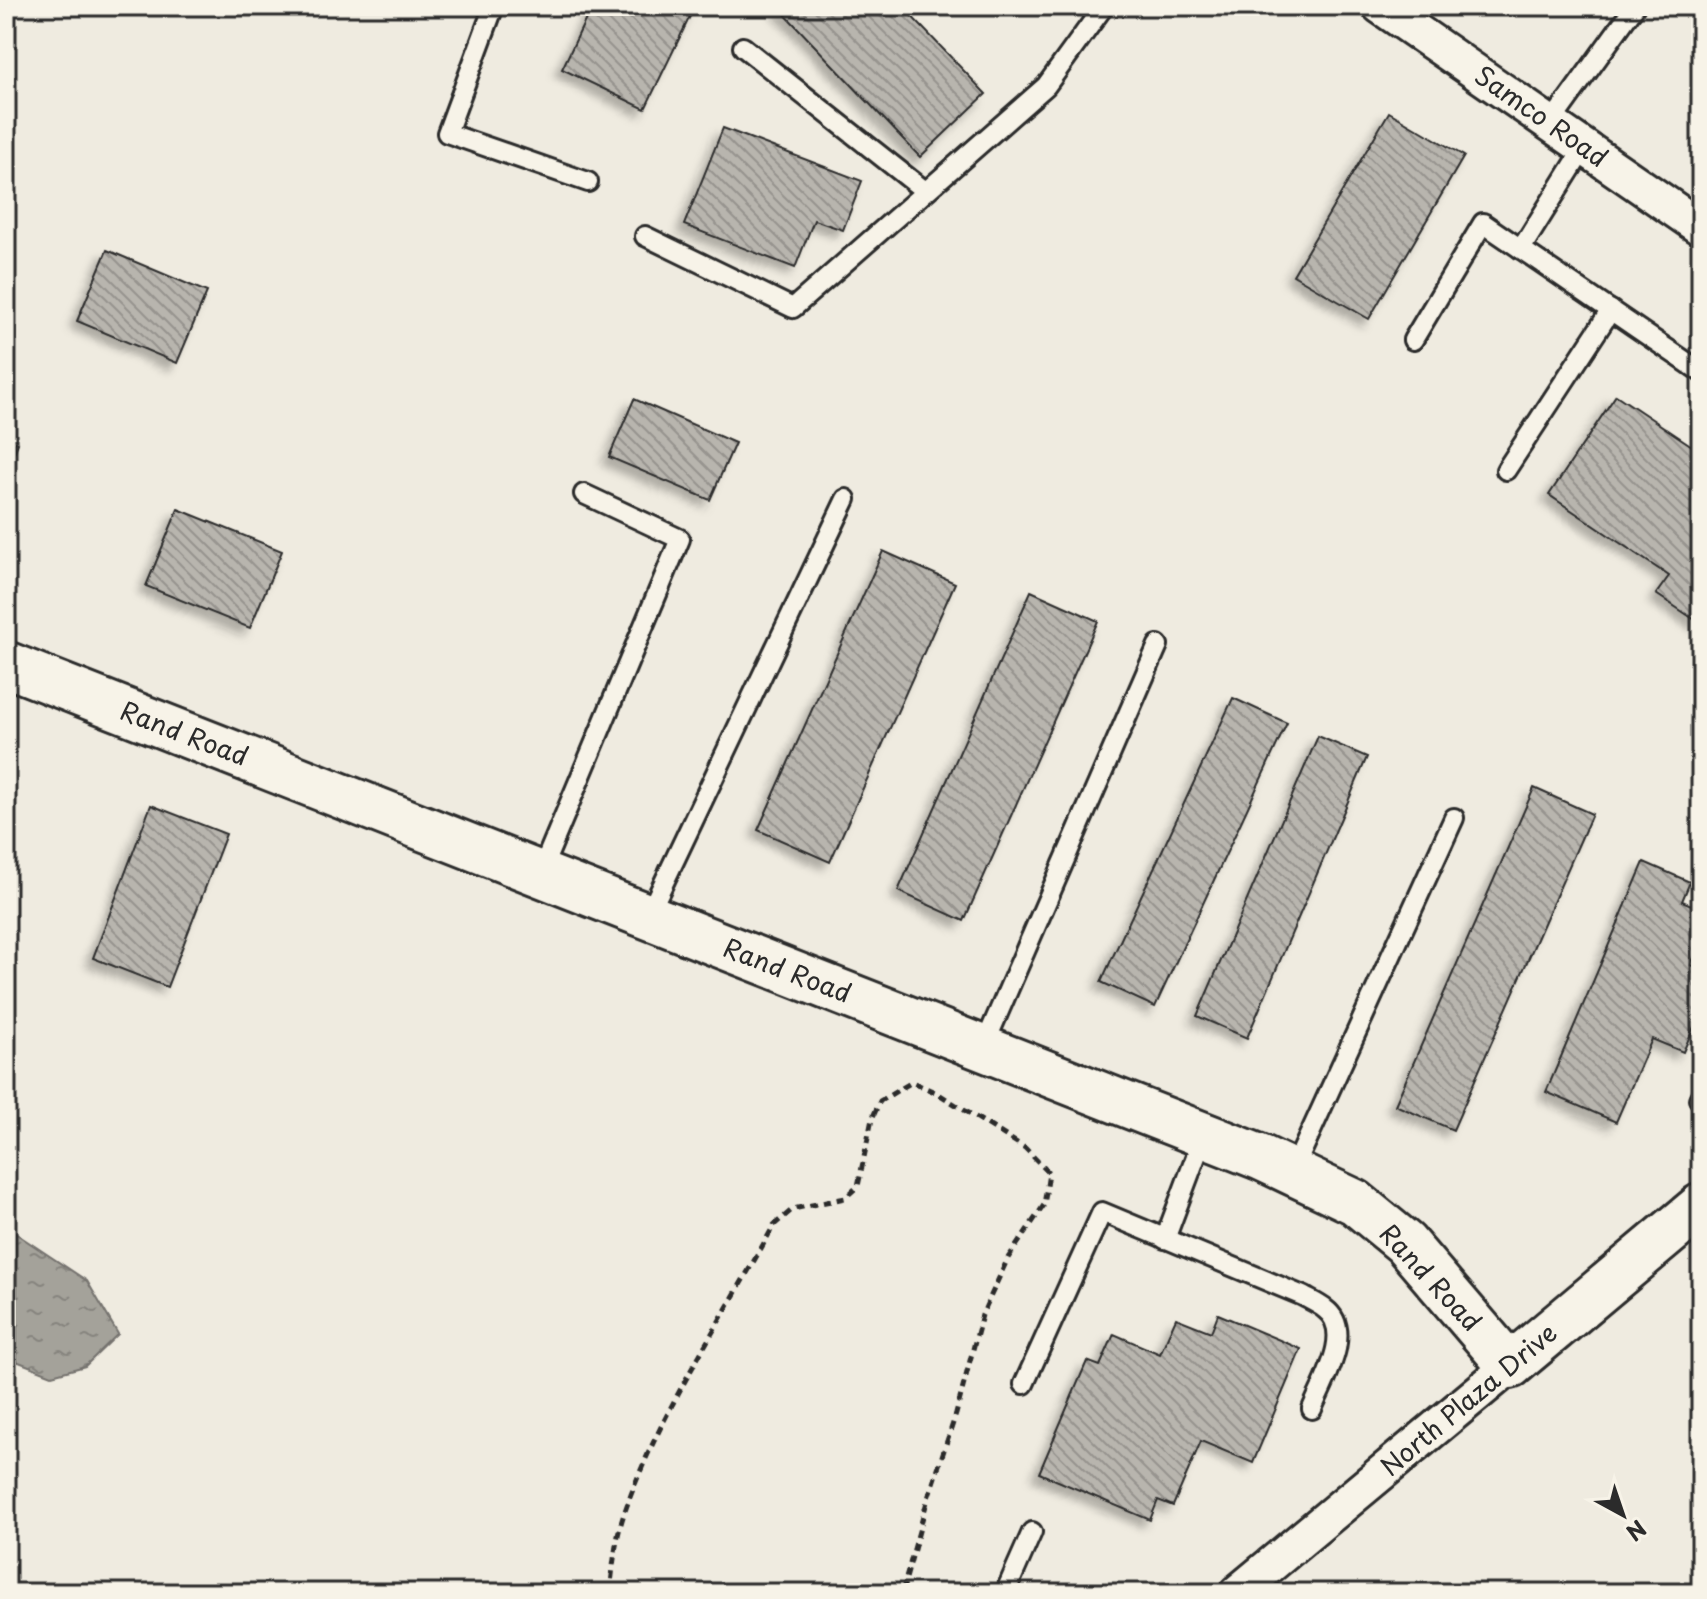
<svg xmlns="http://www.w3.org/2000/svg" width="1707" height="1599" font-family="'Playpen Sans',sans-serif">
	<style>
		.water { fill: url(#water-ripples); stroke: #74726e; stroke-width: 2 }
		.building { fill: url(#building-back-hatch); stroke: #2b2b2b; stroke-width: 2; filter: url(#shadow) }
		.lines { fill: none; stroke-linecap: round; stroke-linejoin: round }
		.lane-casing { stroke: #2b2b2b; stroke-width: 24 }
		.street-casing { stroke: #2b2b2b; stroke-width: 40 }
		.secondary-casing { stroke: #2b2b2b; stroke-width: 50 }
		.path { stroke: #2b2b2b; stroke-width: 5; stroke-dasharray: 8 6; stroke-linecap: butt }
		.lane { stroke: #f7f3e8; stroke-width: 18 }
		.street { stroke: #f7f3e8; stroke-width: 34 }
		.secondary { stroke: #f7f3e8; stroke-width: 44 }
		.labels { text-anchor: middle; stroke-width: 7; stroke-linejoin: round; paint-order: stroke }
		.street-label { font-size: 26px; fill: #2b2b2b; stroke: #f7f3e8 }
	</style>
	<defs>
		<pattern id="water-ripples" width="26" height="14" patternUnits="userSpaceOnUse" patternTransform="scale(2)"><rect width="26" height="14" fill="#a4a29a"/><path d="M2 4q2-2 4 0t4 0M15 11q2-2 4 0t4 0" fill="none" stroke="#86847e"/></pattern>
		<pattern id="building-back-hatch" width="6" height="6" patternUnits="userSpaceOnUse" patternTransform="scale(2)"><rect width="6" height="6" fill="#b8b5ae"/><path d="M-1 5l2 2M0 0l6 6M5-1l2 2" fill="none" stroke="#96938e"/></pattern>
		<filter id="shadow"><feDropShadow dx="-7" dy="7" stdDeviation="4" flood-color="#0004"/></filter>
	</defs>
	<rect width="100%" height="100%" fill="#efebe0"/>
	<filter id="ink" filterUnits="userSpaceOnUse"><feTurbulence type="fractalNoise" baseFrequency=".0125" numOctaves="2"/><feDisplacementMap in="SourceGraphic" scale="16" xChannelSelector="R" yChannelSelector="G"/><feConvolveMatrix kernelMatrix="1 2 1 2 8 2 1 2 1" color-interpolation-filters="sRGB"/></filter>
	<g filter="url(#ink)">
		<!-- water -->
		<path class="water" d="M6,1227L87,1281L118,1334L85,1366L52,1375L6,1357Z"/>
		<!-- building -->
		<g class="building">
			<path d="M592,6H695L645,109L562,69Z"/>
			<path d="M777,6H902L986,94L920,157Z"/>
			<path d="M1389,112L1464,156L1369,319L1293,275Z"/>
			<path d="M723,128L862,181L843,230L814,220L795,268L684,225Z"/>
			<path d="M107,250L207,292L177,363L77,321Z"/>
			<path d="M1616,395L1701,452V624L1656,594L1669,576L1549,495Z"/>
			<path d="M634,399L735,443L710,500L609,457Z"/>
			<path d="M6,438L18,443L6,474Z"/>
			<path d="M178,509L282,551L250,628L146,586Z"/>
			<path d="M883,551L955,583L830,862L758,830Z"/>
			<path d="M1031,591L1098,621L964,921L898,891Z"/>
			<path d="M1233,698L1287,723L1155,1007L1101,982Z"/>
			<path d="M1318,736L1367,757L1247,1038L1197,1016Z"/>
			<path d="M1534,788L1592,814L1453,1130L1395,1105Z"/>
			<path d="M151,805L226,834L167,987L93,958Z"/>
			<path d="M1644,862L1690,882L1682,901L1701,909V941L1691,965L1701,969V1011L1683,1052L1652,1039L1616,1122L1546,1092Z"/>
			<path d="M1218,1314L1301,1349L1253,1463L1201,1441L1173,1506L1158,1500L1150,1520L1039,1473L1087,1361L1100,1366L1114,1334L1160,1354L1176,1318L1211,1332Z"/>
		</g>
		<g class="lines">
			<!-- lane casing -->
			<g class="lane-casing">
				<g id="lane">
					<path d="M494,6L447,133L588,182"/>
					<path d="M743,47L925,191"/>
					<path d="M1550,124L1635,6"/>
					<path d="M645,236L793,308L1046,86L1104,6"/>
					<path d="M1521,249L1584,148"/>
					<path d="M1413,340L1483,223L1701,372"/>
					<path d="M1506,470L1611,310"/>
					<path d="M540,874L680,539L584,494"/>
					<path d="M648,916L846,499"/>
					<path d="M983,1048L1158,645"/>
					<path d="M1699,1099L1701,1095"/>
					<path d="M1292,1173L1454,818"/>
					<path d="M1165,1239L1204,1135"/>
					<path d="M1024,1384L1102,1212L1303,1296C1310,1300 1319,1304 1325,1309C1355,1331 1323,1382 1312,1409"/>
					<path d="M1005,1593L1032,1532"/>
				</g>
			</g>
			<!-- street casing -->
			<g class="street-casing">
				<g id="street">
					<path d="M1380,6L1701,228"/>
					<path d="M1237,1593L1510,1366"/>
				</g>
			</g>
			<!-- secondary casing -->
			<g class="secondary-casing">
				<path id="secondary" d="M6,664L1262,1158L1355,1202L1405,1243L1510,1366L1701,1206"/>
			</g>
			<!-- path -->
			<path class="path" d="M610,1593C613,1567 615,1540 624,1514C657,1416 724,1317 774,1225L793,1209L845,1198L858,1186L872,1119L880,1101L912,1082L937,1093L1025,1148L1049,1173L1044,1205L1008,1258L982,1315L956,1414L928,1498L902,1593"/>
			<!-- lane -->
			<use href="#lane" class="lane"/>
			<!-- street -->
			<use href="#street" class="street"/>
			<!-- secondary -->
			<use href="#secondary" class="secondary"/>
		</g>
	</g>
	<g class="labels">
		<!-- street labels -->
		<g class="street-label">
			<text transform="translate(1541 117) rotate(35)" y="9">Samco Road</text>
			<text transform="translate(184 734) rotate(21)" y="9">Rand Road</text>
			<text transform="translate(787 971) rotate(21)" y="9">Rand Road</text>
			<text transform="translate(1430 1278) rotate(47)" y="9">Rand Road</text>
			<text transform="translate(1469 1400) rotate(-40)" y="9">North Plaza Drive</text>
		</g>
	</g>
	<!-- margin -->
	<rect width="1707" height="1599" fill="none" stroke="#f7f3e8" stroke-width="32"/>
	<rect x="16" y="16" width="1675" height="1567" fill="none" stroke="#2b2b2b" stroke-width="3" filter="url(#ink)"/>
	<!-- north arrow -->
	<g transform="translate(1623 1515) rotate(140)" stroke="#f7f3e8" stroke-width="6" paint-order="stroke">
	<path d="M0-6L14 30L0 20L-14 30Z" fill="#2b2b2b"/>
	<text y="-12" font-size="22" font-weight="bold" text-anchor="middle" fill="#2b2b2b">N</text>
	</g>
</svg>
